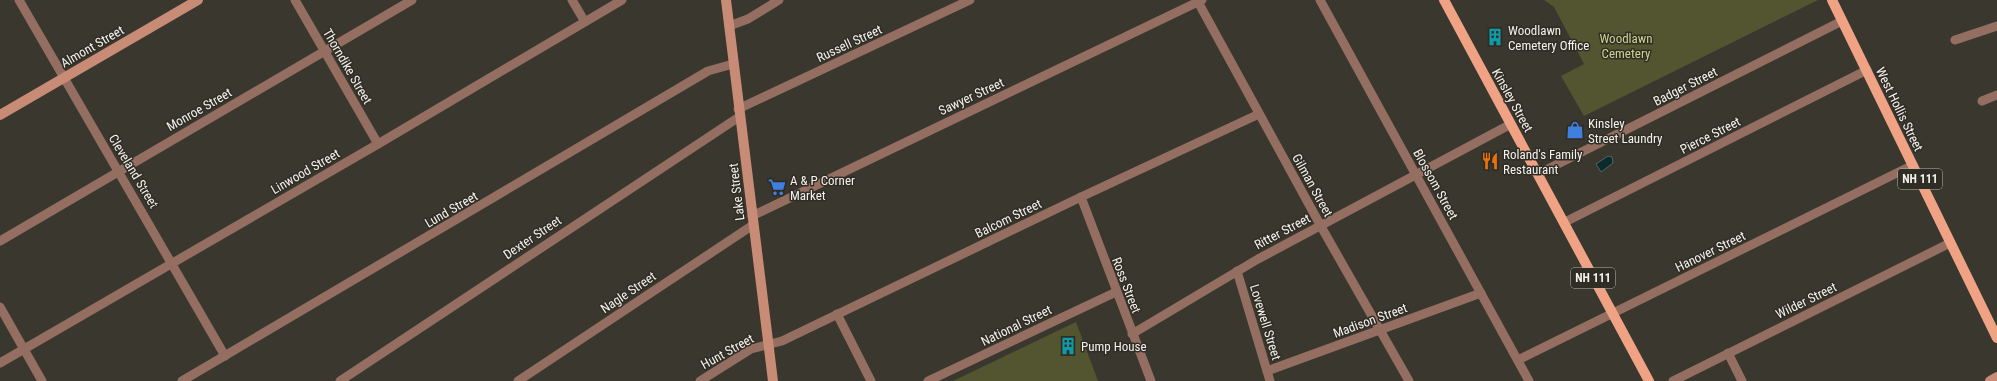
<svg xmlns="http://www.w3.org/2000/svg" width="1997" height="381" font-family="'Roboto Condensed',sans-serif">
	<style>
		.green { fill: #525530 }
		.water { fill: #0b2a2b; stroke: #516665 }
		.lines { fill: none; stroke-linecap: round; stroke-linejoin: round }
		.street { stroke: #946e60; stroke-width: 9 }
		.secondary { stroke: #c88b75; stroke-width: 10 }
		.primary { stroke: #f0a285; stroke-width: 10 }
		.labels { text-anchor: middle; stroke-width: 3; stroke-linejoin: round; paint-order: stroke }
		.shield { fill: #302d25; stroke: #b8b6b0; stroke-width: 1 }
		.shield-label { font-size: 12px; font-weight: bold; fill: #f3f1ec }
		.poi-label { font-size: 13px; fill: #f3f1ec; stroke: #302d25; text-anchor: start }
		.park-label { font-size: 13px; fill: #cdd490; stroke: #302d25 }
		.street-label { font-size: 13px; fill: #f3f1ec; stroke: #302d25 }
	</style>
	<rect width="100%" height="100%" fill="#3a372f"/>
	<!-- green -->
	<g class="green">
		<path d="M1544,0H1818L1584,116L1561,76L1584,64L1554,7Z"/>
		<path d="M1076,322L1098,381H953Z"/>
	</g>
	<!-- water -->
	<path class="water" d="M1608,156L1612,157L1613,163L1601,172L1596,164Z"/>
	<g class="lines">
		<!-- street -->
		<g class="street">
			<path d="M19,0L225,356"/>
			<path d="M295,0L378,144"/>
			<path d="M572,0L585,22"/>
			<path d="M1197,0L1323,230L1409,381"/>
			<path d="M1320,0L1529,381"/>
			<path d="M729,26L748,19L779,0"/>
			<path d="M1955,40L1997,26"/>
			<path d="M1982,101L1997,95"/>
			<path d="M738,109L970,0"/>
			<path d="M1538,174L1842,21"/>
			<path d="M1081,197L1151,381"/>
			<path d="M752,216L1202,0"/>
			<path d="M1565,222L1867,70"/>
			<path d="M0,241L412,0"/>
			<path d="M1237,271L1270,381"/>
			<path d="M0,307L42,381"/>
			<path d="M837,314L871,381"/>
			<path d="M1132,334L1258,259L1511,124"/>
			<path d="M1728,353L1742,381"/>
			<path d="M1518,360L1913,165"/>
			<path d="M0,363L378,144L622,0"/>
			<path d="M1267,371L1481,293"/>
			<path d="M182,381L708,71L733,64"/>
			<path d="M340,381L739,117"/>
			<path d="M518,381L753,225"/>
			<path d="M700,381L751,349L782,341L1081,197L1259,114"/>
			<path d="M928,381L1116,292"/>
			<path d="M1673,381L1950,243"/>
		</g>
		<!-- secondary -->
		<g class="secondary">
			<path d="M726,0L773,381"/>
			<path d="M0,115L198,0"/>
			<path d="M1990,381L1997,377"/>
		</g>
		<!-- primary -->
		<g class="primary">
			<path d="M1444,0L1649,381"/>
			<path d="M1832,0L1997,338"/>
		</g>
	</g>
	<!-- icons -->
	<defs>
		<g id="building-bare" transform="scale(1.38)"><path d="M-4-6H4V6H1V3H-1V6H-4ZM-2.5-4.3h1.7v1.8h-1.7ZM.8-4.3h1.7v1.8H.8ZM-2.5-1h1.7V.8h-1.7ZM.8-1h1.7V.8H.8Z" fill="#0f9aa8" stroke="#302d25" stroke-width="2.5" paint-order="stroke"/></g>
		<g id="shop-bare" transform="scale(1.38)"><path d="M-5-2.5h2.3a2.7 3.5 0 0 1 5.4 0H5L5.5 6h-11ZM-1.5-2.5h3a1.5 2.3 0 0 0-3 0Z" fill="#3f7fe0" stroke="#302d25" stroke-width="2.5" paint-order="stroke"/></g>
		<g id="restaurant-bare" transform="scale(1.38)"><path d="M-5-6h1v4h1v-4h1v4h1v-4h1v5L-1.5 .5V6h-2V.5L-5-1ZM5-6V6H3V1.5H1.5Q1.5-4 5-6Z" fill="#e8710a" stroke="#302d25" stroke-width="2.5" paint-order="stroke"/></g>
		<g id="supermarket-bare" transform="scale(1.38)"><path d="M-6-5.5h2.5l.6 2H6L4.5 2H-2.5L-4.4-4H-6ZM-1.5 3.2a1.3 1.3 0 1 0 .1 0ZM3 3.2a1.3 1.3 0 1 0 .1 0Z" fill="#3f7fe0" stroke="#302d25" stroke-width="2.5" paint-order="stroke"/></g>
	</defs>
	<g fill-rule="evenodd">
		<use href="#building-bare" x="1495" y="37"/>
		<use href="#shop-bare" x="1575" y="130"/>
		<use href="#restaurant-bare" x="1490" y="161"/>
		<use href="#supermarket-bare" x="777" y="187"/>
		<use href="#building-bare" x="1068" y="346"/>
	</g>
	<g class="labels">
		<!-- shield labels -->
		<g class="shield">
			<rect x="1898" y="169" width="44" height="20" rx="3"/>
			<rect x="1571" y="268" width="44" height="20" rx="3"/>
		</g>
		<g class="shield-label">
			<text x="1920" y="183">NH 111</text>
			<text x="1593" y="282">NH 111</text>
		</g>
		<!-- poi labels -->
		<g class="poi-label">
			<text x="1508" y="35">Woodlawn<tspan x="1508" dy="15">Cemetery Office</tspan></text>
			<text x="1588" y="128">Kinsley<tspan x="1588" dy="15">Street Laundry</tspan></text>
			<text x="1503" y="159">Roland's Family<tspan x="1503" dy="15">Restaurant</tspan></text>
			<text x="790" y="185">A &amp; P Corner<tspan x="790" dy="15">Market</tspan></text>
			<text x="1081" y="351">Pump House</text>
		</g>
		<!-- park labels -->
		<g class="park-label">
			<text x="1626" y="43">Woodlawn<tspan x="1626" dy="15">Cemetery</tspan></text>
		</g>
		<!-- street labels -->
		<g class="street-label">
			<text transform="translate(849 43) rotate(-25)" y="5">Russell Street</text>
			<text transform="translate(92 46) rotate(-30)" y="5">Almont Street</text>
			<text transform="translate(348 66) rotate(60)" y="5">Thorndike Street</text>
			<text transform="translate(1685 86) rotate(-27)" y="5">Badger Street</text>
			<text transform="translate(971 96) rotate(-25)" y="5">Sawyer Street</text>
			<text transform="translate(1513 100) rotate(61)" y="5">Kinsley Street</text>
			<text transform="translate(199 109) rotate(-30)" y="5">Monroe Street</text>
			<text transform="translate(1900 109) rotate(64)" y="5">West Hollis Street</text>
			<text transform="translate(1710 135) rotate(-27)" y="5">Pierce Street</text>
			<text transform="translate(134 171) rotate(59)" y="5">Cleveland Street</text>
			<text transform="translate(305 171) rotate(-30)" y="5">Linwood Street</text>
			<text transform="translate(1436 184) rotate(61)" y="5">Blossom Street</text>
			<text transform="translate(1313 185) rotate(61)" y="5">Gilman Street</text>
			<text transform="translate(736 192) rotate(-97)" y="5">Lake Street</text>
			<text transform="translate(451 209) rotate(-30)" y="5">Lund Street</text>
			<text transform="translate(1008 218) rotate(-26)" y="5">Balcom Street</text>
			<text transform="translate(1282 231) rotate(-28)" y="5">Ritter Street</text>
			<text transform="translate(532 237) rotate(-34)" y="5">Dexter Street</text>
			<text transform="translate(1710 251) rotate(-26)" y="5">Hanover Street</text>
			<text transform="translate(1127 285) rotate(69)" y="5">Ross Street</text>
			<text transform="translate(628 292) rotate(-34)" y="5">Nagle Street</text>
			<text transform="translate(1806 300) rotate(-26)" y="5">Wilder Street</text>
			<text transform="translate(1370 320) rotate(-20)" y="5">Madison Street</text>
			<text transform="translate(1266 322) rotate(73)" y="5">Lovewell Street</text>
			<text transform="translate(1016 325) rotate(-26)" y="5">National Street</text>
			<text transform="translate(727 351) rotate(-29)" y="5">Hunt Street</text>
		</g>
	</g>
</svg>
